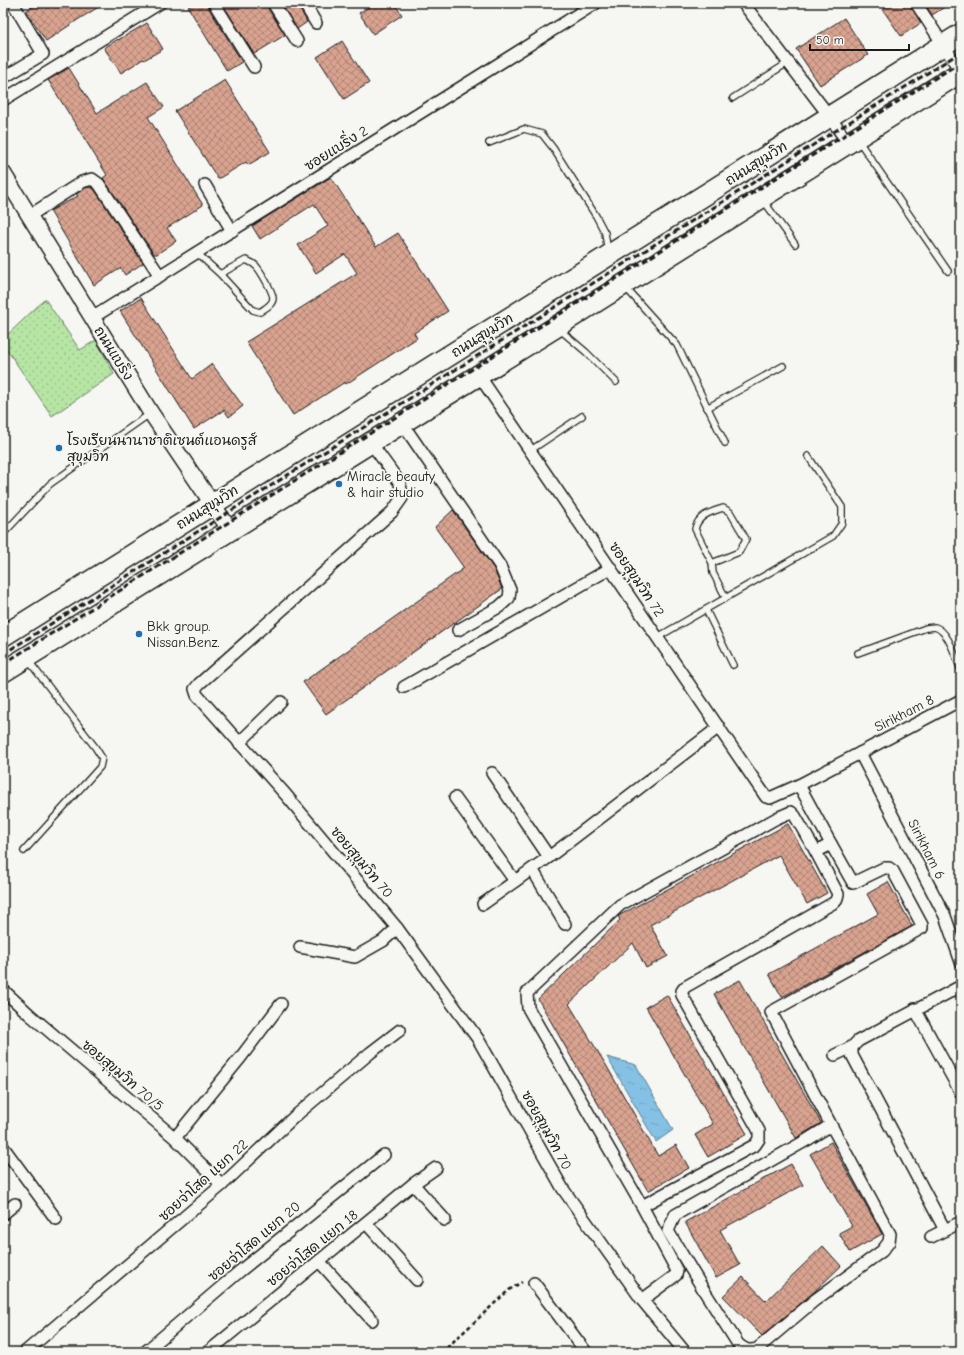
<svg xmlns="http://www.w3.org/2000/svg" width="964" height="1355" font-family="'Comic Neue','Playpen Sans Thai',sans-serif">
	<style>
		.grass { fill: url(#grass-dots); stroke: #698060 }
		.water { fill: url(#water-ripples); stroke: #5a7f94 }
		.building { fill: url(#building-cross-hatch); stroke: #1c1c1c }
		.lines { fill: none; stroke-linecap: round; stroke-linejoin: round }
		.lane-casing { stroke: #1c1c1c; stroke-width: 8 }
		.street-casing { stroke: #1c1c1c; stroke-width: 14 }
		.secondary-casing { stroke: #1c1c1c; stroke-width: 18 }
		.highway-casing { stroke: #1c1c1c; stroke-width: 23 }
		.path { stroke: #1c1c1c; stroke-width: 2.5; stroke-dasharray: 4 3; stroke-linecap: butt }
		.lane { stroke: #f6f6f2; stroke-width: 5.5 }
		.street { stroke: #f6f6f2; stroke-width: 11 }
		.secondary { stroke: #f6f6f2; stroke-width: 15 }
		.highway { stroke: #f6f6f2; stroke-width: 20 }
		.rail { stroke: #1c1c1c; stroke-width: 3; stroke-dasharray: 6 3; stroke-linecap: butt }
		.poi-dot { fill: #1f6fb2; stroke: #f6f6f2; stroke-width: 1.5 }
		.labels { text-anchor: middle; stroke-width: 3.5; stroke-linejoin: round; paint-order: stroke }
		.street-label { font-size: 14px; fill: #1c1c1c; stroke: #f6f6f2 }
		.poi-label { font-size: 14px; fill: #1c1c1c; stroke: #f6f6f2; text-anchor: start }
	</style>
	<defs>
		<pattern id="grass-dots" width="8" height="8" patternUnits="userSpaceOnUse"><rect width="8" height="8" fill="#b6e5a4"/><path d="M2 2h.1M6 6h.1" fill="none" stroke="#9cc48d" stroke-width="1.8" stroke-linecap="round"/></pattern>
		<pattern id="water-ripples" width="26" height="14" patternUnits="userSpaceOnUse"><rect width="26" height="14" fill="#84c1e4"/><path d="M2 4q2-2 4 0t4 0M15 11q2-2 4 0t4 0" fill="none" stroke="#71a5c3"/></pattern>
		<pattern id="building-cross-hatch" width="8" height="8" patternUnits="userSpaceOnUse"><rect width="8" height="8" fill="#d9a390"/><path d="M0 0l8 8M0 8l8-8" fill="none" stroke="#af8475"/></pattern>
	</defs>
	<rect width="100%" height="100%" fill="#f6f6f2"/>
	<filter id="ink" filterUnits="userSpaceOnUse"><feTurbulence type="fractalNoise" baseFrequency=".025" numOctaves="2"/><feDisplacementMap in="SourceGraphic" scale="8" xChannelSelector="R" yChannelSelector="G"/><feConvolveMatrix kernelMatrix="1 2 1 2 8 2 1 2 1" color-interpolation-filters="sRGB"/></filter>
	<g filter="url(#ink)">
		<!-- grass -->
		<path class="grass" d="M45,299L80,350L96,340L114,374L52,416L3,344V339Z"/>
		<!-- water -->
		<path class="water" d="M607,1057L636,1065L673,1130L656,1142Z"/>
		<!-- building -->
		<g class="building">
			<path d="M39,3H105L79,19L46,41L26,11Z"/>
			<path d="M194,3H207L208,7L242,62L227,71L188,7Z"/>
			<path d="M222,3H266L267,7L285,35L254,54Z"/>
			<path d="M281,3H297L307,22L297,29Z"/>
			<path d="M375,3H394L402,15L373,34L359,13Z"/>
			<path d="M881,3H909L921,23L901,36L883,10L885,9Z"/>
			<path d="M924,3H951L932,15Z"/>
			<path d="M844,18L868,55L820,85L796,49Z"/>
			<path d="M147,23L163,49L144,60L143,59L121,73L104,48L118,39V40Z"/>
			<path d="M342,41L369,83L344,99L317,57Z"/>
			<path d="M69,68L97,113L147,82L164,107L148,117L203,205L167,228L176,241L157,254H154L103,178L107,175L48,80Z"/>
			<path d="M225,80L270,152L248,165L246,162L218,179L175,111Z"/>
			<path d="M331,177L376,247L398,233L448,311L414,333L417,338L346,384L345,382L293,415L246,342L357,273L345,254L316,273L298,245L328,226L314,204L260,239L252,226Z"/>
			<path d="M91,187L94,189L143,263L125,275L121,268L94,285L50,211L78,196L76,194L85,188Z"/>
			<path d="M141,298L192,379L212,364L243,406L229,417L224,410L194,429L120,311Z"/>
			<path d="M453,510L494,569L502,589L326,714L303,682L464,568L435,527Z"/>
			<path d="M788,824L827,893L807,904L779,855L650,925L668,956L646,968L633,943L569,1004L606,1065L658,1156L676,1145L689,1168L648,1191L538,999L620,920L618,916Z"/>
			<path d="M888,882L912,926L782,997L769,974L878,914L867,894Z"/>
			<path d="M740,980L821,1123L796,1138L714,994Z"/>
			<path d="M667,995L747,1134L708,1157L695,1135L713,1124L646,1007Z"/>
			<path d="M831,1142L882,1234L850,1252L839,1233L852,1226L810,1154Z"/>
			<path d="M791,1164L803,1185L720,1230L740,1265L716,1278L685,1222Z"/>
			<path d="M823,1246L841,1266L813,1293L762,1336L723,1296L743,1277L766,1301Z"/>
		</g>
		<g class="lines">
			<!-- lane casing -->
			<g class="lane-casing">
				<g id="lane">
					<path d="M733,98L789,62"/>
					<path d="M858,140L948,271"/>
					<path d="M489,143L524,129L542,134L553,148L596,216L605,233L608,252"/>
					<path d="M763,200L795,244"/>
					<path d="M197,253L220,274L253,310L260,312C265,308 273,305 273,298C273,292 261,272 257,267C254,263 250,262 246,260L220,274"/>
					<path d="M625,287L677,345L725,443"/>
					<path d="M559,329L586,352L616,382"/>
					<path d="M707,408L783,366"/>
					<path d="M531,450L582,416"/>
					<path d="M3,534L50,484L151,413"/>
					<path d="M712,563L739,552L746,539L730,512L723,508C711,512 698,515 695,529L712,563L713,573L726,598"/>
					<path d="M706,610L733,665"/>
					<path d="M658,637L833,536L842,523V507L808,456"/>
					<path d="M858,653L926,628C928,628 933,627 935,627C949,631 956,659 961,670"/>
					<path d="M24,851L100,767L102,758L95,747L28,660"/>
				</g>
			</g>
			<!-- street casing -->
			<g class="street-casing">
				<g id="street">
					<path d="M214,3L254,67"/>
					<path d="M273,3L297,41"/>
					<path d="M304,3L316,23"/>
					<path d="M743,3L830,117L847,142"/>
					<path d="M916,3L961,72"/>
					<path d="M3,78L43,54L13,3"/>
					<path d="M3,100L160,3"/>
					<path d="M205,185L232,231"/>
					<path d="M29,216L82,182L92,179L99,184L160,276"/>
					<path d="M92,318L596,3"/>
					<path d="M478,374L766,797L770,798L799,785L961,700"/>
					<path d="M402,423L500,566L510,590L509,598L499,607L458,630"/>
					<path d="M371,443L400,483L402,498L392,512L199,684L195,689L197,695L286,795L397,928L478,1039L563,1189L642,1300L685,1352"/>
					<path d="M404,687L611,568"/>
					<path d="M239,743L281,702"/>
					<path d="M860,753L945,916L961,962"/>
					<path d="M492,773L549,857"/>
					<path d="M799,785L831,844L816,852"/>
					<path d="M455,798L515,881"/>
					<path d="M532,869L565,924"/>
					<path d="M483,904L549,857L719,727"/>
					<path d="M300,947L355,957L383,941L397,928"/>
					<path d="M3,990L29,1014L175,1138L222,1185"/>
					<path d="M915,1009L961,1093"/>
					<path d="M852,1047V1055L945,1230"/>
					<path d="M835,1055L852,1047L858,1041L961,986"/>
					<path d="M831,1125L890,1234L889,1242L882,1251L815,1300L757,1349C748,1351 745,1350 738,1344L703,1289L668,1231L675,1215L807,1140L831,1125L771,1012L922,928V925L893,871L889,868H884L853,883L831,844"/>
					<path d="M175,1138L241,1057L281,1004"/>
					<path d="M3,1147L56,1219"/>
					<path d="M413,1184L445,1220"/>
					<path d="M642,1206L755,1145L759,1139V1131L682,995V991L685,987L835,902L837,898L838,894L816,852L795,816L791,812L777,818L620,905L527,993L528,1008L642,1206L677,1271L676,1275L642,1300"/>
					<path d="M3,1214L15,1204"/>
					<path d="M366,1223L417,1280"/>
					<path d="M931,1237L961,1222"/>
					<path d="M319,1261L372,1320"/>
					<path d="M534,1283L586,1352"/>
					<path d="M25,1352L222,1185L294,1117L370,1053L400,1030"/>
					<path d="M145,1352L240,1271L384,1155"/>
					<path d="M208,1352L413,1184L436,1168"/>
				</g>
			</g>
			<!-- secondary casing -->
			<g class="secondary-casing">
				<path id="secondary" d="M3,173L151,413L230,530"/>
			</g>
			<!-- highway casing -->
			<g class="highway-casing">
				<g id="highway">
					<path d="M3,636L961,34"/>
					<path d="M3,672L556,327L961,72"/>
				</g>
			</g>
			<!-- path -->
			<path class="path" d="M442,1352L509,1290L522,1282"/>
			<!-- lane -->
			<use href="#lane" class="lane"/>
			<!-- street -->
			<use href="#street" class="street"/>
			<!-- secondary -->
			<use href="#secondary" class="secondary"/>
			<!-- highway -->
			<use href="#highway" class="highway"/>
			<!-- rail -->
			<g class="rail">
				<path d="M3,654L961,52"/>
				<path d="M3,664L961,62"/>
			</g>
		</g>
	</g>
	<!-- markers -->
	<g class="poi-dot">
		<circle cx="59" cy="448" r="4"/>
		<circle cx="339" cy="484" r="4"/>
		<circle cx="139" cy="634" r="4"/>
	</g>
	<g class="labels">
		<!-- street labels -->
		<g class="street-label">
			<text transform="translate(336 148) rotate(-32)" y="5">ซอยแบริ่ง 2</text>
			<text transform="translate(756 163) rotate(-32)" y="5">ถนนสุขุมวิท</text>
			<text transform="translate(482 335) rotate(-32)" y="5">ถนนสุขุมวิท</text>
			<text transform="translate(114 353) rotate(58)" y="5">ถนนแบริ่ง</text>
			<text transform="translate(207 507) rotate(-32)" y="5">ถนนสุขุมวิท</text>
			<text transform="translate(637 579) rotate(56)" y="5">ซอยสุขุมวิท 72</text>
			<text transform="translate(904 713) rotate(-27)" y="5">Sirikham 8</text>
			<text transform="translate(927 849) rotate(63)" y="5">Sirikham 6</text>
			<text transform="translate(362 862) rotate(50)" y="5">ซอยสุขุมวิท 70</text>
			<text transform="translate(123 1075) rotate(40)" y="5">ซอยสุขุมวิท 70/5</text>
			<text transform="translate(547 1130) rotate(61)" y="5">ซอยสุขุมวิท 70</text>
			<text transform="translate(203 1180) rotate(-42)" y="5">ซอยจ่าโสด แยก 22</text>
			<text transform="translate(254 1241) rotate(-40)" y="5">ซอยจ่าโสด แยก 20</text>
			<text transform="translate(312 1248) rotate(-39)" y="5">ซอยจ่าโสด แยก 18</text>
		</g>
		<!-- poi labels -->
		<g class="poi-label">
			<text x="67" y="445">โรงเรียนนานาชาติเซนต์แอนดรูส์<tspan x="67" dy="16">สุขุมวิท</tspan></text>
			<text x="347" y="481">Miracle beauty<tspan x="347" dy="16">&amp; hair studio</tspan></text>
			<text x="147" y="631">Bkk group.<tspan x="147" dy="16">Nissan.Benz.</tspan></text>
		</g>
	</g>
	<!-- margin -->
	<rect width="964" height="1355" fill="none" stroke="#f6f6f2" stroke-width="16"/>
	<rect x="8" y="8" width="948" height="1339" fill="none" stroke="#1c1c1c" stroke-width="1.5" filter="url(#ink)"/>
	<!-- scale -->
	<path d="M810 44v6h99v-6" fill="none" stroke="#1c1c1c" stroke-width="2"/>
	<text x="816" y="44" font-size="12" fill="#1c1c1c" stroke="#f6f6f2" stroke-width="3" paint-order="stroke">50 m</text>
</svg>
